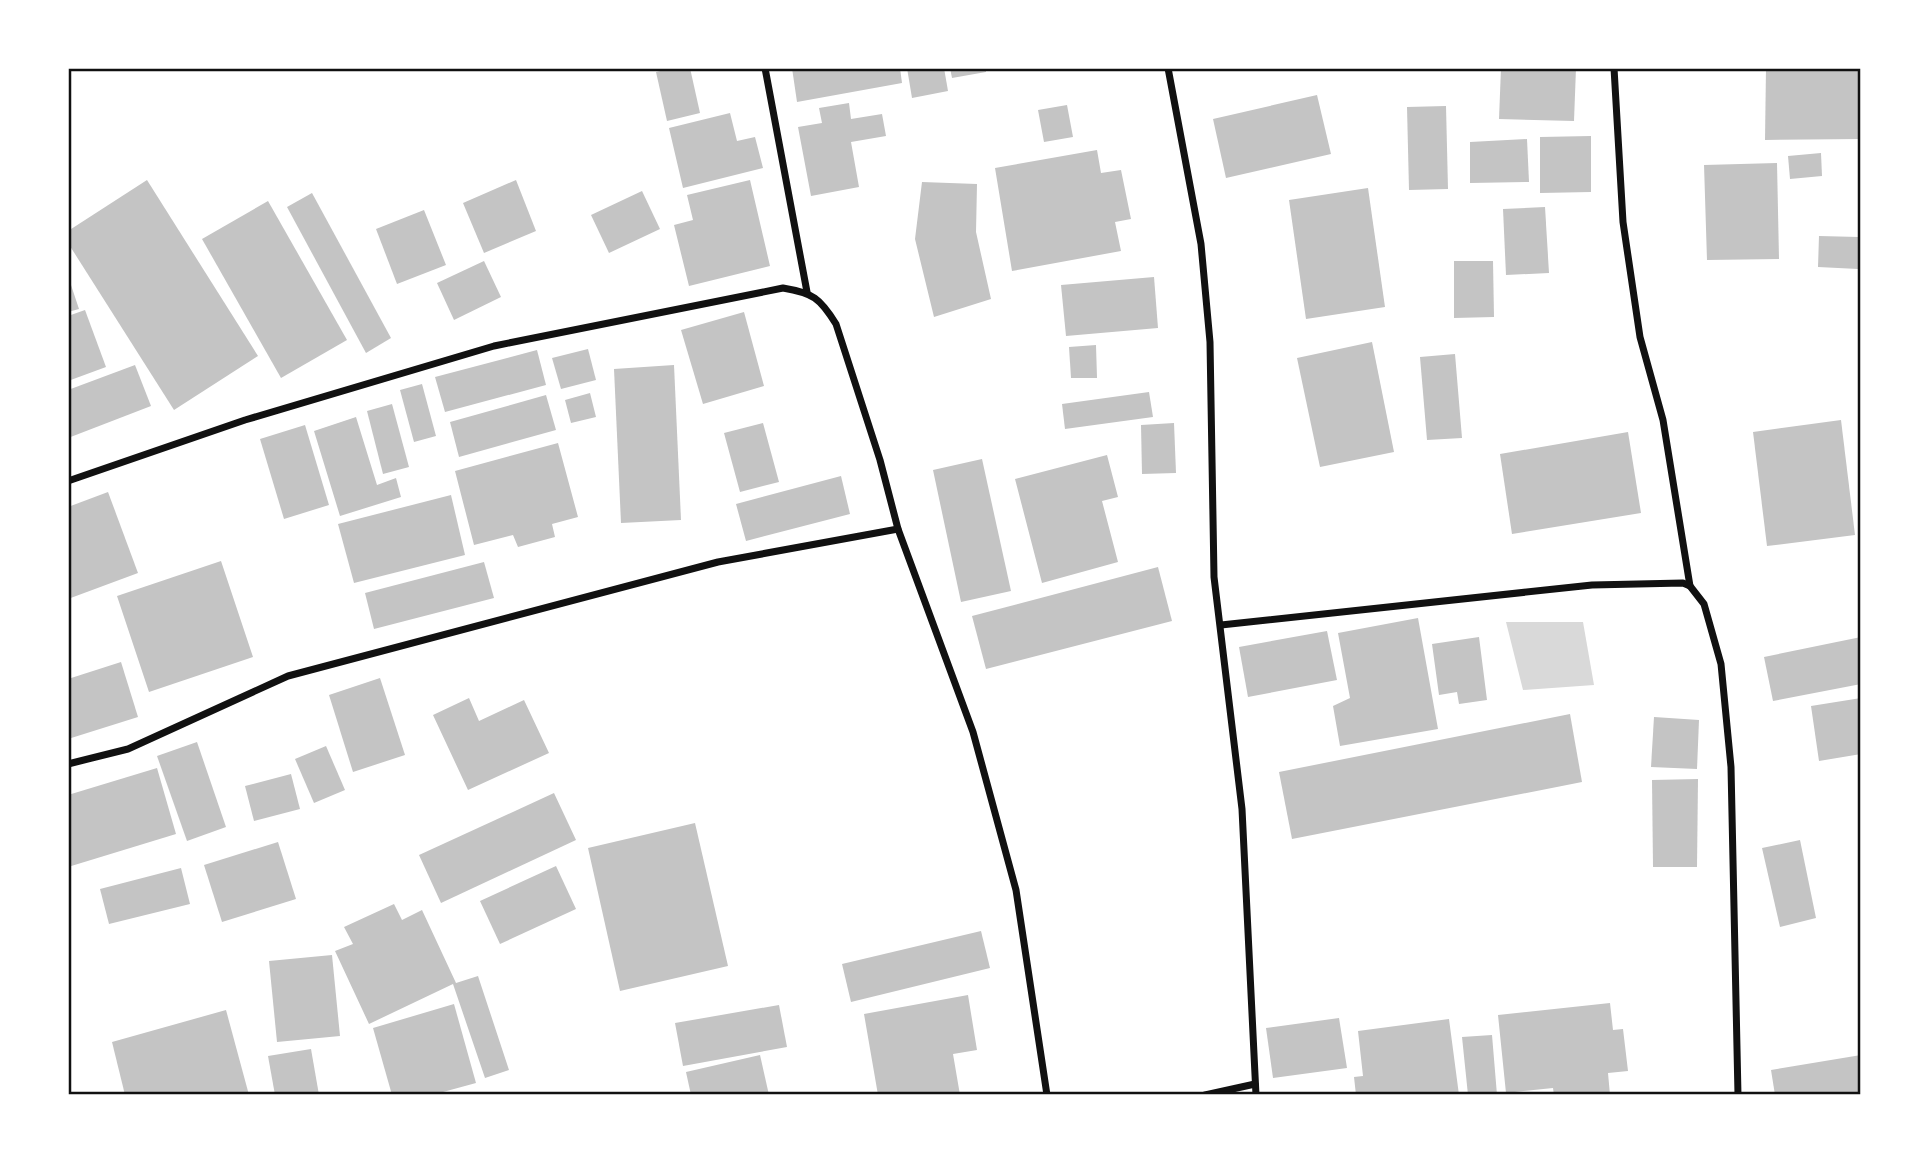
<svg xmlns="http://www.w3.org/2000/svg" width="1929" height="1163" font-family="'DM Sans',sans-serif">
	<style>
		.water { fill: #d9d9d9 }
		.building { fill: #c4c4c4 }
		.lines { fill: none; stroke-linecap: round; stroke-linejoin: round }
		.minor { stroke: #111; stroke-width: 7 }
		.neatline { fill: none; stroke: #111; stroke-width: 2.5 }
	</style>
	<rect width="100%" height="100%" fill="#fff"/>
	<!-- water -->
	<path class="water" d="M1506,622H1583L1594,685L1523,690Z"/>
	<!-- building -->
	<g class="building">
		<path d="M673,68H690L700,113L667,121L656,72Z"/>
		<path d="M792,68H900L902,83L797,102Z"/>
		<path d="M907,68H944L948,91L912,98Z"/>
		<path d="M950,68H986V72L952,78Z"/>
		<path d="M1501,68H1576L1574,121L1499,119Z"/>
		<path d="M1766,68H1861V139L1765,140Z"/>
		<path d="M1317,95L1331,154L1226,178L1213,119Z"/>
		<path d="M849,103L851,119L882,114L886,136L851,142L859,187L811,196L798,127L822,123L819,108Z"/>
		<path d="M1067,105L1073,137L1044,142L1038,110Z"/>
		<path d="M1446,106L1448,189L1409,190L1407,107Z"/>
		<path d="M730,113L737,141L755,137L763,168L683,188L669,128Z"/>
		<path d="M1591,136V192L1540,193V137Z"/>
		<path d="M1527,139L1529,182L1470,183V142Z"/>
		<path d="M1097,150L1101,173L1121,170L1131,219L1115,222L1121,251L1012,271L995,168Z"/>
		<path d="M1821,153L1822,176L1790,179L1788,156Z"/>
		<path d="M1777,163L1779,259L1707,260L1704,165Z"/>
		<path d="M147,180L258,356L174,410L68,243V231Z"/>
		<path d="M516,180L536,231L484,253L463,203Z"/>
		<path d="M750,180L770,266L689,286L674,225L693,220L687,195Z"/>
		<path d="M922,182L977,184L976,232L991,299L934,317L915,239Z"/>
		<path d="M1368,188L1385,307L1306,319L1289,200Z"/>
		<path d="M642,191L660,229L609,253L591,215Z"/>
		<path d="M312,193L391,338L366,353L287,207Z"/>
		<path d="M268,201L347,340L281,378L202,239Z"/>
		<path d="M1545,207L1549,273L1506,275L1503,209Z"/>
		<path d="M424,210L446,265L397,284L376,229Z"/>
		<path d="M1819,236L1859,237L1858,269L1818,267Z"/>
		<path d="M484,261L501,297L454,320L437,283Z"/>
		<path d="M1454,261H1493L1494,317L1454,318Z"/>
		<path d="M68,276L79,309L68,312Z"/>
		<path d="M1154,277L1158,328L1066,336L1061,285Z"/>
		<path d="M85,310L106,367L68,381V316Z"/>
		<path d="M744,312L764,386L703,404L681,330Z"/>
		<path d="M1372,342L1394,452L1320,467L1297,358Z"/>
		<path d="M1096,345L1097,378H1071L1069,347Z"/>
		<path d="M588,349L596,380L561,389L552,358Z"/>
		<path d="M537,350L546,385L445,412L435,377Z"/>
		<path d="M1455,354L1462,438L1427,440L1420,357Z"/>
		<path d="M135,365L151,406L68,438V390Z"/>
		<path d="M674,365L681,520L621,523L614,369Z"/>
		<path d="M422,384L436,436L414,442L400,390Z"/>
		<path d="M1149,392L1153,417L1065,429L1062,404Z"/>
		<path d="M590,393L596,417L571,423L565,400Z"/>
		<path d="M546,395L556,430L459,457L450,422Z"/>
		<path d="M392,404L409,467L383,474L367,411Z"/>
		<path d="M356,417L377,485L396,478L401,497L340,516L314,431Z"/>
		<path d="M1841,420L1855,535L1767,546L1753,432Z"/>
		<path d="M763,423L779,482L740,492L724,433Z"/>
		<path d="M1174,423L1176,473L1142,474L1141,425Z"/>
		<path d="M305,425L329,505L284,519L260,439Z"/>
		<path d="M1628,432L1641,513L1512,534L1500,454Z"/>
		<path d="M558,443L578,517L552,524L555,537L518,547L513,535L474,545L455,471Z"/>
		<path d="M1107,455L1118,497L1102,501L1118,562L1042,583L1015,479Z"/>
		<path d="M982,459L1011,591L961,602L933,470Z"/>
		<path d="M841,476L850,514L746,541L736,504Z"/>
		<path d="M108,492L138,573L68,599V507Z"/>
		<path d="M451,495L465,555L354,583L338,524Z"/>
		<path d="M221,561L253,657L149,692L117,596Z"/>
		<path d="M484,562L494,598L374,629L365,593Z"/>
		<path d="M1158,567L1172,621L986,669L972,616Z"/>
		<path d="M1418,618L1438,729L1340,746L1333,706L1350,698L1338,633Z"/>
		<path d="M1327,631L1337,680L1248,697L1239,647Z"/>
		<path d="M1479,637L1487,700L1459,704L1457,692L1439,695L1432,644Z"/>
		<path d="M1861,637V684L1773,701L1764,657Z"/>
		<path d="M121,662L138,717L68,739V679Z"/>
		<path d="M380,678L405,755L353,772L329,695Z"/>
		<path d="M469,698L479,721L524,700L549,753L468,790L433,715Z"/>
		<path d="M1861,698V754L1819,761L1811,706Z"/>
		<path d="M1570,714L1582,782L1292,839L1279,772Z"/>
		<path d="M1654,717L1699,720L1697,769L1651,767Z"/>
		<path d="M197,742L226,827L187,841L157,756Z"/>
		<path d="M326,746L345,790L314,803L295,759Z"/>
		<path d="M157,768L176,834L68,867V795Z"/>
		<path d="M291,774L300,809L254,821L245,786Z"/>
		<path d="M1698,779L1697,867H1653L1652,780Z"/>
		<path d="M554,793L576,840L441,903L419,855Z"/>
		<path d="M695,823L728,966L620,991L588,848Z"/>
		<path d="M1800,840L1816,918L1780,927L1762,848Z"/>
		<path d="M278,842L296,899L222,922L204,865Z"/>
		<path d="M556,866L576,909L500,944L480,901Z"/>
		<path d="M181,868L190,904L109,924L100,889Z"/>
		<path d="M394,904L402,920L422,910L456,983L478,976L509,1070L485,1078L453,984L369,1024L335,951L353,944L344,927Z"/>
		<path d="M981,931L990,968L851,1002L842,964Z"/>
		<path d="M332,955L340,1036L277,1042L269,961Z"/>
		<path d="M968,995L977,1050L953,1054L960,1095H878L864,1014Z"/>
		<path d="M1610,1003L1613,1030L1623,1029L1628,1071L1608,1073L1610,1095H1554L1553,1088L1506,1093L1498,1015Z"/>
		<path d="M454,1004L476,1083L432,1095H392L373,1028Z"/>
		<path d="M779,1005L787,1047L683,1066L675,1023Z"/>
		<path d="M226,1010L249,1095H125L112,1042Z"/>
		<path d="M1339,1018L1347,1068L1273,1078L1266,1028Z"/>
		<path d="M1449,1019L1459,1095H1356L1354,1077L1363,1076L1358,1031Z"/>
		<path d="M1492,1035L1497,1095H1468L1462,1037Z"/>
		<path d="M311,1049L319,1095H275L268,1056Z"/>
		<path d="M760,1055L769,1095H691L686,1072Z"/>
		<path d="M1861,1055V1093L1775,1095L1771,1070Z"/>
	</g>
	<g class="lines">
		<!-- minor -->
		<g class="minor">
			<path d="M765,68L807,292"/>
			<path d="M1168,68L1201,244L1210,342L1214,577L1242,809L1256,1095"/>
			<path d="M1614,68L1623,222L1640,337L1663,420L1690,586L1704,604L1721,664L1731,767L1738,1095"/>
			<path d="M68,481L245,420L494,346L783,288C813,293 820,298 836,324L880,460L898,529L973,732L1016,890L1047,1095"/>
			<path d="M1221,625L1592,585L1683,583L1690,586"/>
			<path d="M68,764L128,749L288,676L718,562L898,529"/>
			<path d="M1205,1095L1255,1084"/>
		</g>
	</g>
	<!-- border -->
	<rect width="1929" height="1163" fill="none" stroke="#ffffff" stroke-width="140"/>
	<rect x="70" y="70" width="1789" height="1023" class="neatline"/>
</svg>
